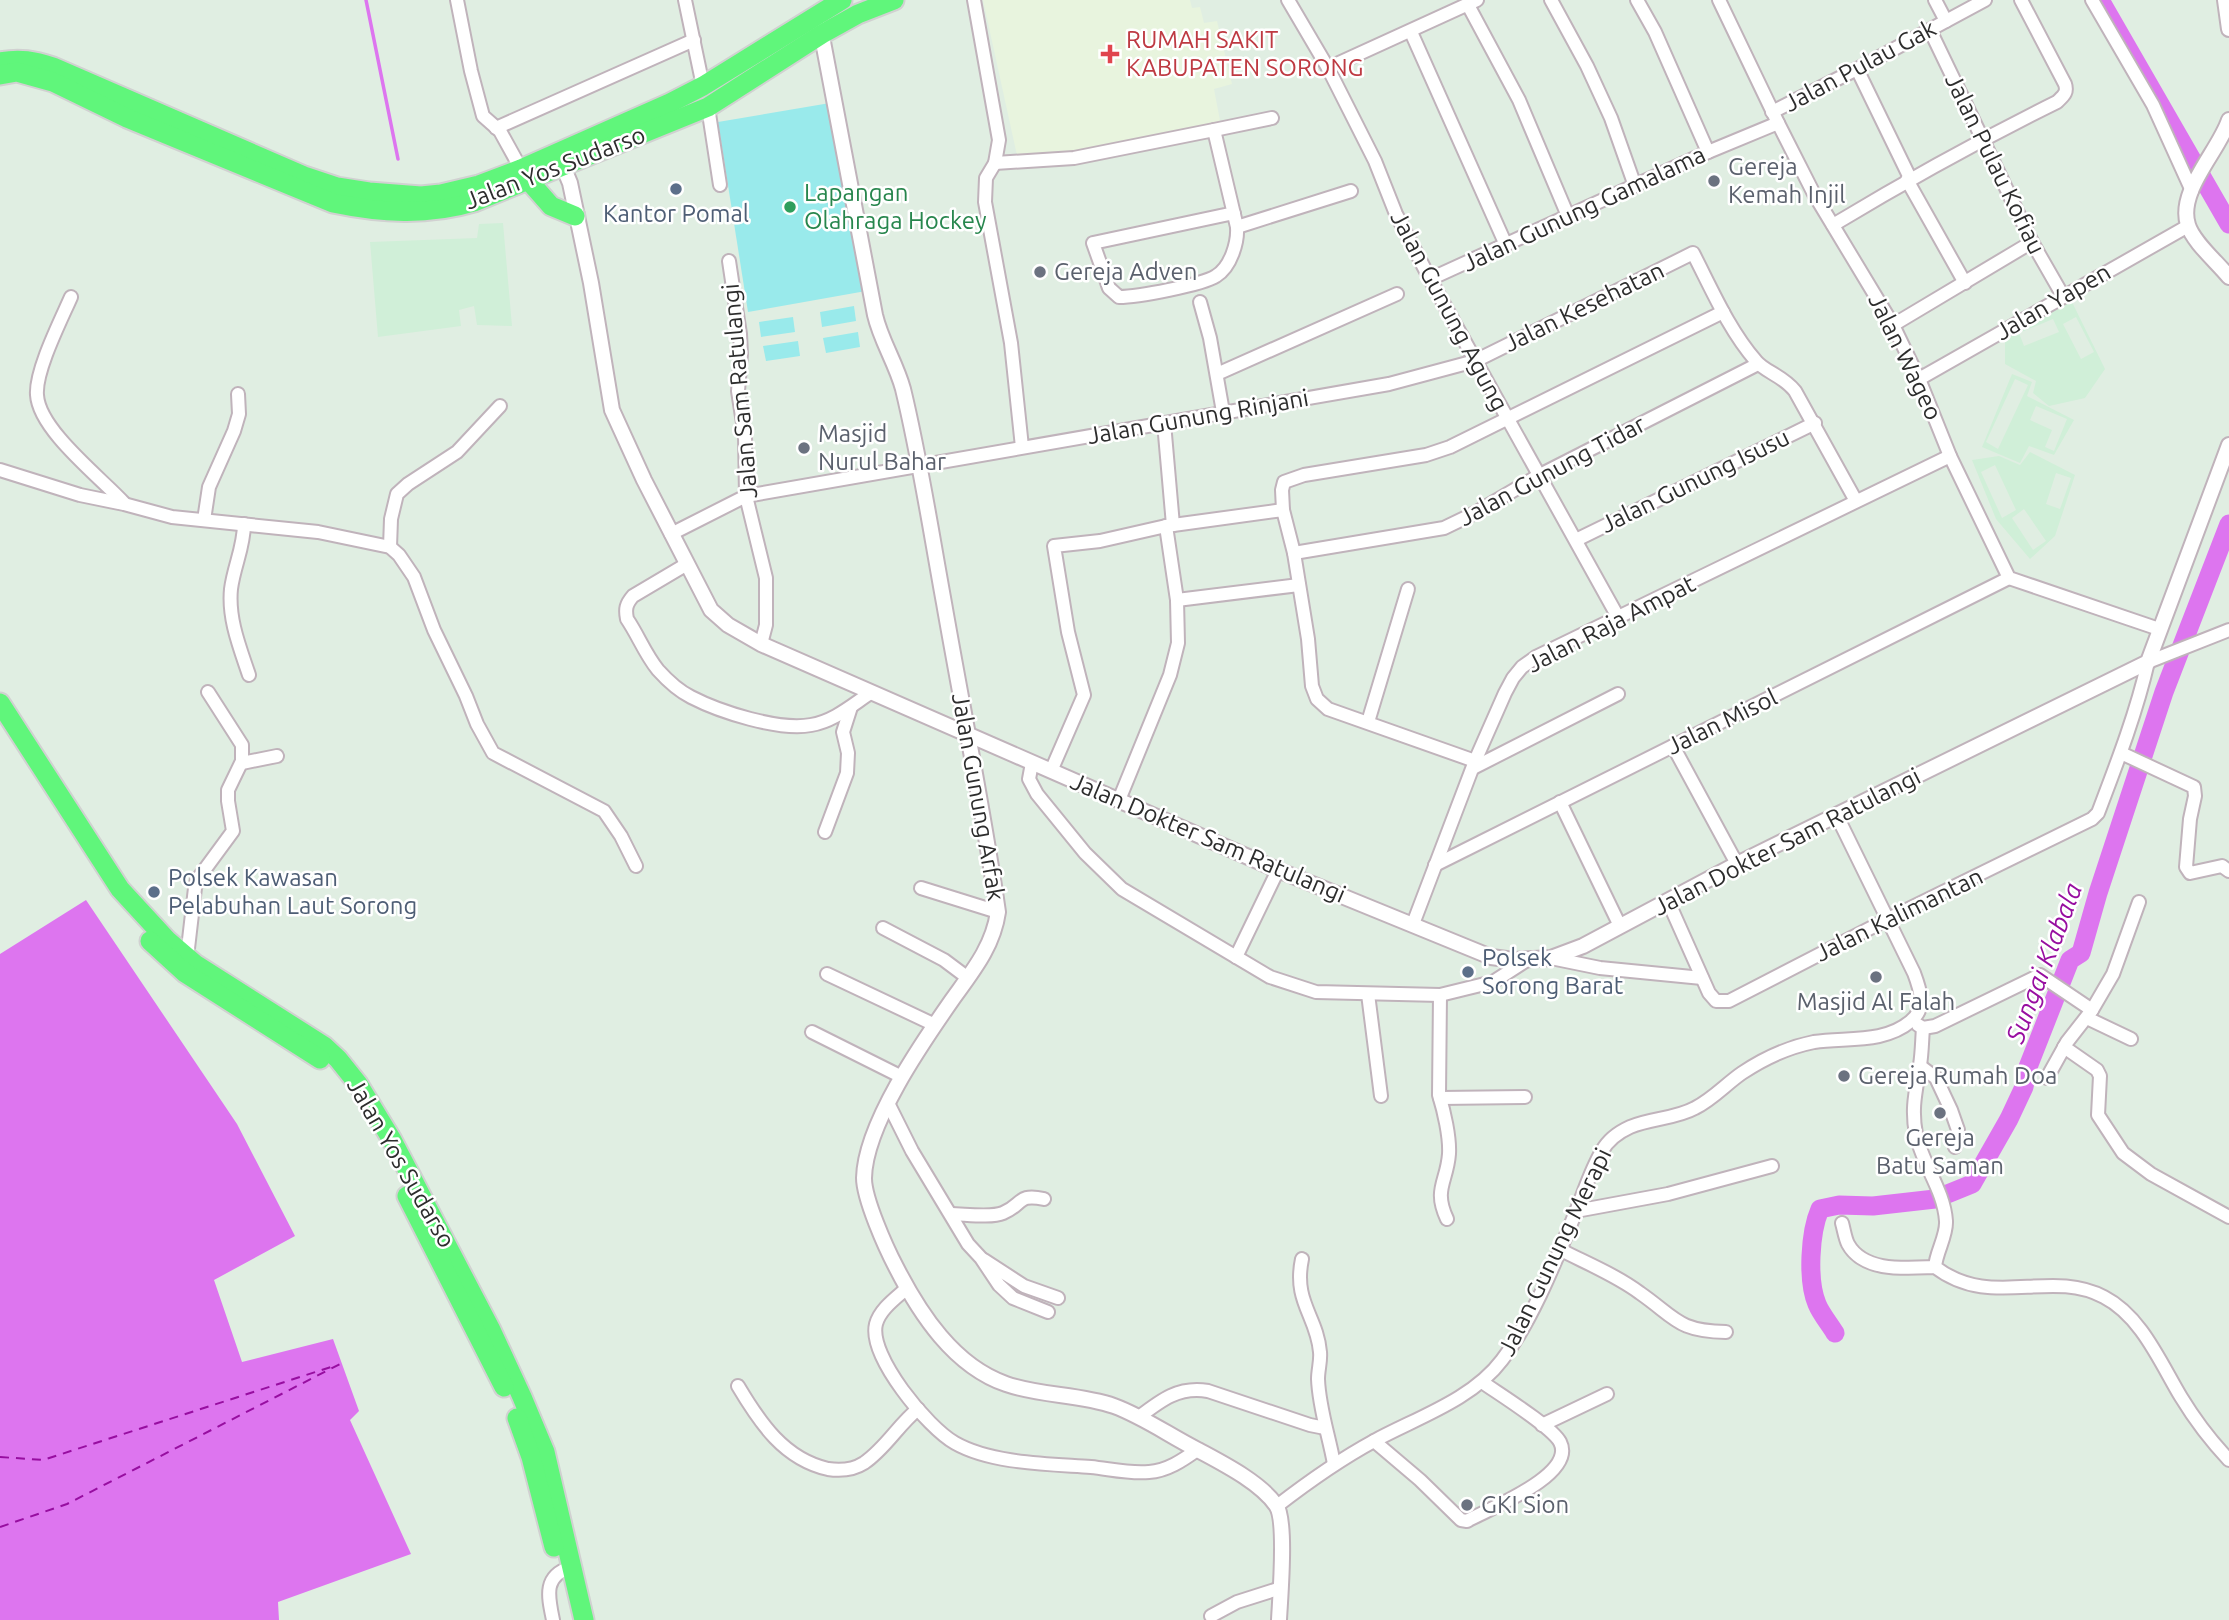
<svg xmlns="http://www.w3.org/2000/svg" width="2229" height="1620" font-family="Ubuntu,sans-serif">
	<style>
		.education { fill: #d0efd8; fill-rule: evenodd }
		.medical { fill: #e8f4de }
		.pitch { fill: #99eaeb }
		.water { fill: #dd75ef }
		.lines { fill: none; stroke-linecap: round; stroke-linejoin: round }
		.stream { stroke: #dd75ef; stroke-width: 3.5 }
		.river { stroke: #dd75ef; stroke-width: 19 }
		.ferry { stroke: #970ea0; stroke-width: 2; stroke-dasharray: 9 7; stroke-linecap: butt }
		.minor-casing { stroke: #c0b3bb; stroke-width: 16 }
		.tertiary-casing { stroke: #c0b3bb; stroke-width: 18 }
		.trunk-casing { stroke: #d1d1d1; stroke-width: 23 }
		.minor { stroke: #fff; stroke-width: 12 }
		.tertiary { stroke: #fff; stroke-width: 14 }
		.trunk { stroke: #60f67b; stroke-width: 19 }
		.health-dot { fill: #e0444e; stroke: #fff; stroke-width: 2.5 }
		.worship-dot { fill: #6b7280; stroke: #fff; stroke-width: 2.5 }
		.service-dot { fill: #5c6f8a; stroke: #fff; stroke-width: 2.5 }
		.leisure-dot { fill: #2e9e5b; stroke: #fff; stroke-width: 2.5 }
		.labels { text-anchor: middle; stroke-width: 5; stroke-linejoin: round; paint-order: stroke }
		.health-label { font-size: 24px; fill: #be3a42; stroke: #fff; text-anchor: start }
		.street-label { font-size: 24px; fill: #2d2d2d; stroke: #fff }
		.worship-label { font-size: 24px; fill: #5b616d; stroke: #fff; text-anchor: start }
		.leisure-label { font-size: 24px; fill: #27864d; stroke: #fff; text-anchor: start }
		.service-label { font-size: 24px; fill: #4e5e75; stroke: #fff; text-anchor: start }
		.water-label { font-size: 26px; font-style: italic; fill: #970ea0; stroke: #fff }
	</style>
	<rect width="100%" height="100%" fill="#e0eee2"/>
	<!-- education -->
	<g class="education">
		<path d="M503,223L512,326L477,325L474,306L459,310L461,326L378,337L370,242L477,238L479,224Z"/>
		<path d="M2071,300L2105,369L2085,398L2049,406L2033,393L2036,381L2005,364V335ZM2076,317L2094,352L2081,359L2063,324ZM2053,319L2059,332L2024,346L2019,333Z"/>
		<path d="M2012,374L2032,382L2027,396L2074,420L2054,455L2029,446L2020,463L1982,447ZM2015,379L2028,385L1998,449L1986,442ZM2036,406L2067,419L2054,451L2045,447L2052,430L2030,420Z"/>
		<path d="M2030,452L2075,475L2055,536L2030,559L1996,519L1972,460L1999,456L2020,465ZM1995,465L2016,510L2002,518L1981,472ZM2056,473L2071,478L2060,509L2046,504ZM2024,509L2046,541L2033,550L2012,518Z"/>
	</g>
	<!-- medical -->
	<path class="medical" d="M983,0H1190L1192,8L1200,7L1204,23L1217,21L1232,84L1214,89L1221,126L1105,148L1018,160Z"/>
	<!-- pitch -->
	<g class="pitch">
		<path d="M830,103L866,291L748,312L718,122Z"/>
		<path d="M854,306L856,321L822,327L820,312Z"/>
		<path d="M793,317L795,332L761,337L759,322Z"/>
		<path d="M858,332L860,347L826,353L823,338Z"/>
		<path d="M798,341L800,356L766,361L763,346Z"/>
	</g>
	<!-- water -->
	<path class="water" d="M86,900L237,1124L295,1236L214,1280L242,1362L333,1339L359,1411L350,1420L411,1554L278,1602L279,1620H0V954Z"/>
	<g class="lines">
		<!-- stream -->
		<path class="stream" d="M366,0L398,159"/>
		<!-- river -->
		<g class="river">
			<path d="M2100,0L2229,224"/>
			<path d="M1835,1333C1829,1323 1821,1314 1817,1304C1807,1280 1810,1232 1820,1209L1839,1205L1873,1206L1935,1199L1972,1184L2009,1119L2024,1087L2028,1067L2070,960L2081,953L2098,893L2164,692L2229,524"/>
		</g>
		<!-- ferry -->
		<g class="ferry">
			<path d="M0,1457L43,1460L334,1366"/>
			<path d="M0,1527L67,1504L342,1363"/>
		</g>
		<!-- minor casing -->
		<g class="minor-casing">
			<g id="minor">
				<path d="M457,0L471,71L483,116L500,131L521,169"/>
				<path d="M685,0L703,86"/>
				<path d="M974,0L999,140L995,163L986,178L985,202L1011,343L1022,447"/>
				<path d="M1288,0L1328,68L1375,161L1396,214L1430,279L1618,617"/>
				<path d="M1551,0L1587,66L1611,118L1635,186"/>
				<path d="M1637,0L1655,32L1708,152"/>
				<path d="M1719,0L1778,123L1814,194L1893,325L1919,379L1950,456L2009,578L2159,629"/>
				<path d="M1935,0L1946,21"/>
				<path d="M2092,0L2153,105L2192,191"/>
				<path d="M1468,5L1519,100L1568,216"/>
				<path d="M1930,30L2032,242L2063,296"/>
				<path d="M1411,32L1506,245"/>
				<path d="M1328,68L1477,0"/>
				<path d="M1857,69L1910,178"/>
				<path d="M708,107L720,185"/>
				<path d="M1772,112L1857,69L1985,0"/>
				<path d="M496,128L694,40"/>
				<path d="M1214,130L1272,118"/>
				<path d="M995,163L1074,158L1214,130L1237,227C1238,242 1231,267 1216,276C1202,285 1137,297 1119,297L1109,288L1093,243L1234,213"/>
				<path d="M1907,180L1965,283"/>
				<path d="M1833,225C1906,181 1980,140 2057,102C2063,96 2068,93 2065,84L2021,0"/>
				<path d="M1237,227L1351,191"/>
				<path d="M729,261L740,334L741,354L738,391L745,436L746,496L766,578V625L761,644"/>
				<path d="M1430,279L1708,152L1778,123"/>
				<path d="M71,297C61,320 35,371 37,395C39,430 100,477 124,503"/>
				<path d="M1200,302L1210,338L1223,412"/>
				<path d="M1893,325L2032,242"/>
				<path d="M1217,374L1397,294"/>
				<path d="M1919,379L2188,226"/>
				<path d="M1164,423L1173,525"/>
				<path d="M0,470L80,495L124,504L172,517L318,532L390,547L399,555L414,577L434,630L466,696L477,724L493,753L604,811L621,836L636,866"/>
				<path d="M204,520L209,487L234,431L239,414L238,394"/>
				<path d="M244,524C244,547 234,566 231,589C228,619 240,648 249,675"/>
				<path d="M671,534L746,496L1389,384L1475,361L1693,253C1712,290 1729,330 1756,361C1765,372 1782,375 1795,391L1856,501"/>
				<path d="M1576,540L1815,423"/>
				<path d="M390,547L391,519L397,494L408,484L457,452L500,406"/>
				<path d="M1294,553L1444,528L1477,512L1538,476L1758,364"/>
				<path d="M687,564L633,596C626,604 625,609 627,619C638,635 645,654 658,670C667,680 679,691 691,697C720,712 779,731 811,725C835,721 853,704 872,692"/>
				<path d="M1177,600L1299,585"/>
				<path d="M1368,722L1408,589"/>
				<path d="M1673,746L1737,864"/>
				<path d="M2121,753L2194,787L2195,796L2190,819L2186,867L2190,873L2222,866L2229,871"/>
				<path d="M1475,761L1328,709L1317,699L1312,686L1308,639L1294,553L1283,510L1282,490L1284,482L1304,475L1426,455L1450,447L1723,312"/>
				<path d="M242,763L277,756"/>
				<path d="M1032,763L1029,779L1037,794L1085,853L1122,889L1270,977L1316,992L1440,995L1493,982L1527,960"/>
				<path d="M1473,768L1618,694"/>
				<path d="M1051,771L1084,695L1068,632L1054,546L1100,541L1166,526L1283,510"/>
				<path d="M1119,800L1170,675L1178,643L1177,600L1166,526"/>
				<path d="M1560,802L1620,926"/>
				<path d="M825,832L847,773L848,753L843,732L851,707"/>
				<path d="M1435,865L2009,578"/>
				<path d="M921,888L998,912"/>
				<path d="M1668,901L1709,993L1716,1001H1729L1888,919L2092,819L2098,813C2117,763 2136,714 2148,662L2229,630"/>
				<path d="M1413,924L1475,761L1505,693L1513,678L1522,667L1536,657L1950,456"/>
				<path d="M883,928L944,960L968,978"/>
				<path d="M187,957L195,888L197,880L233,831L228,801V790L242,761V745L208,692"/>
				<path d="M1236,957L1278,870"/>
				<path d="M1551,958L1600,968L1702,978"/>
				<path d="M827,974L935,1025"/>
				<path d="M1368,994L1381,1096"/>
				<path d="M1440,995L1439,1095C1444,1111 1450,1137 1449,1154C1447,1182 1433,1189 1447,1219"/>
				<path d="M2092,1010L2113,974L2139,902"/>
				<path d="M2087,1018L2131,1039"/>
				<path d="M1918,1025L1923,1028L1935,1026L2040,975L2092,1010L2067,1042L2047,1078"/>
				<path d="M1923,1028C1922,1040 1922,1053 1920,1065C1916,1091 1911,1108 1916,1134C1922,1164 1944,1190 1946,1221C1947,1236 1936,1252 1935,1267C1991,1310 2049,1268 2104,1297C2141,1316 2160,1362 2181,1397C2195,1420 2210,1440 2229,1460"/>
				<path d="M812,1032L902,1077"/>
				<path d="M2064,1047L2097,1070L2100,1076L2098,1115L2123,1153L2151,1174L2229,1217"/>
				<path d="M1920,1066L1936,1078L1951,1110L1958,1130L1955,1147"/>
				<path d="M1440,1098L1525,1097"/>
				<path d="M888,1103L912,1151L968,1244L981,1258L999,1285L1013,1298L1048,1312"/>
				<path d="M1576,1211L1668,1194L1772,1166"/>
				<path d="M951,1214C964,1214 991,1218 1003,1213C1023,1205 1017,1193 1044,1199"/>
				<path d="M1842,1223C1844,1230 1845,1238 1848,1244C1864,1273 1907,1268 1935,1267"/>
				<path d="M1559,1249C1586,1263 1616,1275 1640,1293C1676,1318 1677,1331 1726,1332"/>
				<path d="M1302,1259C1293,1302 1317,1316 1320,1352C1321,1361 1318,1370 1318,1379C1319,1408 1329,1436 1334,1464"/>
				<path d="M984,1260L1024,1286L1058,1298"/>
				<path d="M907,1288C896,1298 880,1309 876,1324C868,1356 928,1428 955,1443C992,1464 1050,1464 1091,1467C1110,1469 1130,1474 1149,1472C1167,1471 1183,1460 1197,1450"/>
				<path d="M738,1386C760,1423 784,1459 828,1469C841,1471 853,1470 864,1463C886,1448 898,1425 918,1409"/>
				<path d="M1139,1417C1161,1400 1179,1386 1208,1391L1310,1425L1325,1428"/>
				<path d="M1542,1425L1607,1394"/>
				<path d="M1374,1441L1420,1480L1461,1520L1467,1521C1488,1509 1577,1475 1560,1442C1551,1426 1499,1394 1482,1382"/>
				<path d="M1277,1506C1308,1482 1339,1460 1374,1441C1416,1418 1472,1400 1502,1360C1532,1321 1556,1260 1575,1214C1584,1193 1590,1171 1602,1151C1608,1140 1619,1132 1630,1127C1651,1118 1675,1119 1695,1108C1713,1099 1726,1084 1742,1073C1763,1059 1789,1047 1814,1042C1846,1037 1884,1044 1911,1021C1927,1008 1920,989 1914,973L1837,816"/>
				<path d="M1211,1616L1237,1602L1281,1588"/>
				<path d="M553,1620C548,1596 543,1576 571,1567"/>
			</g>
		</g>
		<!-- tertiary casing -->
		<g class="tertiary-casing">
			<g id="tertiary">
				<path d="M2225,0L2229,29"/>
				<path d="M820,26L875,315C881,341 896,363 903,389C920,459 931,532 944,603C962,706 983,809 998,912C993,947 972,972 952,1000C922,1043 865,1125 864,1178C864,1199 886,1248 896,1267C920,1314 954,1366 1006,1384C1040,1396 1080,1394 1114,1406C1144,1417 1170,1436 1198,1450C1222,1463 1260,1482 1276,1505C1287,1520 1280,1598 1279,1620"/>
				<path d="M2229,120C2219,151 2177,191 2188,225C2193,242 2218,263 2229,277"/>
				<path d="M560,159L570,183L591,283L612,410L644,480L711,610L728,625L761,644L1278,870L1491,957L1514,960L1551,958L1583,946L1737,864L2148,662L2229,445"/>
			</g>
		</g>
		<!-- trunk casing -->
		<g class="trunk-casing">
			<g id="trunk">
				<path d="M0,62C20,58 34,61 53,67L304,176L337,187L369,192L421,196L441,194L479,185L521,169L670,103L703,86L842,0"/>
				<path d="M0,75L17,72L53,82L127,118L333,203C381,213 427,216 474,202L708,107L822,34L858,14L894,0"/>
				<path d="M529,181L551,206L575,216"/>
				<path d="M0,703L120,889L167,940L195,964L324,1046L338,1059L358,1084L392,1140L491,1330L522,1397L545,1452L584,1620"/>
				<path d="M150,941L185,973L320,1059"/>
				<path d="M407,1196L504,1387"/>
				<path d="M517,1418L531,1457L554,1547"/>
			</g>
		</g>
		<!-- minor -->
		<use href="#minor" class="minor"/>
		<!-- tertiary -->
		<use href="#tertiary" class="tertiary"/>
		<!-- trunk -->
		<use href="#trunk" class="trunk"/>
	</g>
	<!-- markers -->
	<path class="health-dot" d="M1106.5 43.5h7v7h7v7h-7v7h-7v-7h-7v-7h7z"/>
	<g class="worship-dot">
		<circle cx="1714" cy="181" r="7"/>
		<circle cx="1040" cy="272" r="7"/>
		<circle cx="804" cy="448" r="7"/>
		<circle cx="1876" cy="977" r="7"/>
		<circle cx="1844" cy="1076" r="7"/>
		<circle cx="1940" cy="1113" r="7"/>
		<circle cx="1467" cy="1505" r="7"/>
	</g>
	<g class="service-dot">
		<circle cx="676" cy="189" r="7"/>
		<circle cx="154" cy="892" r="7"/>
		<circle cx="1468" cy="972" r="7"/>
	</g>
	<circle class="leisure-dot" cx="790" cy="207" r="7"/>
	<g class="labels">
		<!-- health labels -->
		<g class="health-label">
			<text x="1126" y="48">RUMAH SAKIT<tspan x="1126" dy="28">KABUPATEN SORONG</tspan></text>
		</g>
		<!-- street labels -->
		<g class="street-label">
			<text transform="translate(1860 66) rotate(-28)" y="8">Jalan Pulau Gak</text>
			<text transform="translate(1995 164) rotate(64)" y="8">Jalan Pulau Kofiau</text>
			<text transform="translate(555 168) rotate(-21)" y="8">Jalan Yos Sudarso</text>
			<text transform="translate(1584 209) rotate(-25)" y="8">Jalan Gunung Gamalama</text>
			<text transform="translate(2053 302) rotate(-30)" y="8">Jalan Yapen</text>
			<text transform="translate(1584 307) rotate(-26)" y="8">Jalan Kesehatan</text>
			<text transform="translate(1449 311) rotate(62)" y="8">Jalan Gunung Agung</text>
			<text transform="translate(1905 357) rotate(64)" y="8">Jalan Wageo</text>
			<text transform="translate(740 391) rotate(-95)" y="8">Jalan Sam Ratulangi</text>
			<text transform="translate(1198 417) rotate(-10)" y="8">Jalan Gunung Rinjani</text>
			<text transform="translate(1552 471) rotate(-28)" y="8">Jalan Gunung Tidar</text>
			<text transform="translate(1695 481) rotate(-26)" y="8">Jalan Gunung Isusu</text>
			<text transform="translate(1611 624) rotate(-27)" y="8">Jalan Raja Ampat</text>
			<text transform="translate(1722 722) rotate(-26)" y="8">Jalan Misol</text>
			<text transform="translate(978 797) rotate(80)" y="8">Jalan Gunung Arfak</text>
			<text transform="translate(1208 838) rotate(23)" y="8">Jalan Dokter Sam Ratulangi</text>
			<text transform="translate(1787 842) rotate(-27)" y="8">Jalan Dokter Sam Ratulangi</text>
			<text transform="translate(1899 915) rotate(-26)" y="8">Jalan Kalimantan</text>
			<text transform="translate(401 1163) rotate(60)" y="8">Jalan Yos Sudarso</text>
			<text transform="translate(1555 1252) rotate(-64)" y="8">Jalan Gunung Merapi</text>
		</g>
		<!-- worship labels -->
		<g class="worship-label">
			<text x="1728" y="175">Gereja<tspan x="1728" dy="28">Kemah Injil</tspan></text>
			<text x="1054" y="280">Gereja Adven</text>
			<text x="818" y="442">Masjid<tspan x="818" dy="28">Nurul Bahar</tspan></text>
			<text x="1876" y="1010" text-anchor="middle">Masjid Al Falah</text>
			<text x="1858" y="1084">Gereja Rumah Doa</text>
			<text x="1940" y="1146" text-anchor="middle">Gereja<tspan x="1940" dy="28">Batu Saman</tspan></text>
			<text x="1481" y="1513">GKI Sion</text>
		</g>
		<!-- leisure labels -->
		<g class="leisure-label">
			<text x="804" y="201">Lapangan<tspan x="804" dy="28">Olahraga Hockey</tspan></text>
		</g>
		<!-- service labels -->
		<g class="service-label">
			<text x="676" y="222" text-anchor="middle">Kantor Pomal</text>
			<text x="168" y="886">Polsek Kawasan<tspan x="168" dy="28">Pelabuhan Laut Sorong</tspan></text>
			<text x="1482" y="966">Polsek<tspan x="1482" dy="28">Sorong Barat</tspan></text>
		</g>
		<!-- water labels -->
		<g class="water-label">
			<text transform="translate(2044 963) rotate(-69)" y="9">Sungai Klabala</text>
		</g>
	</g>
</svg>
